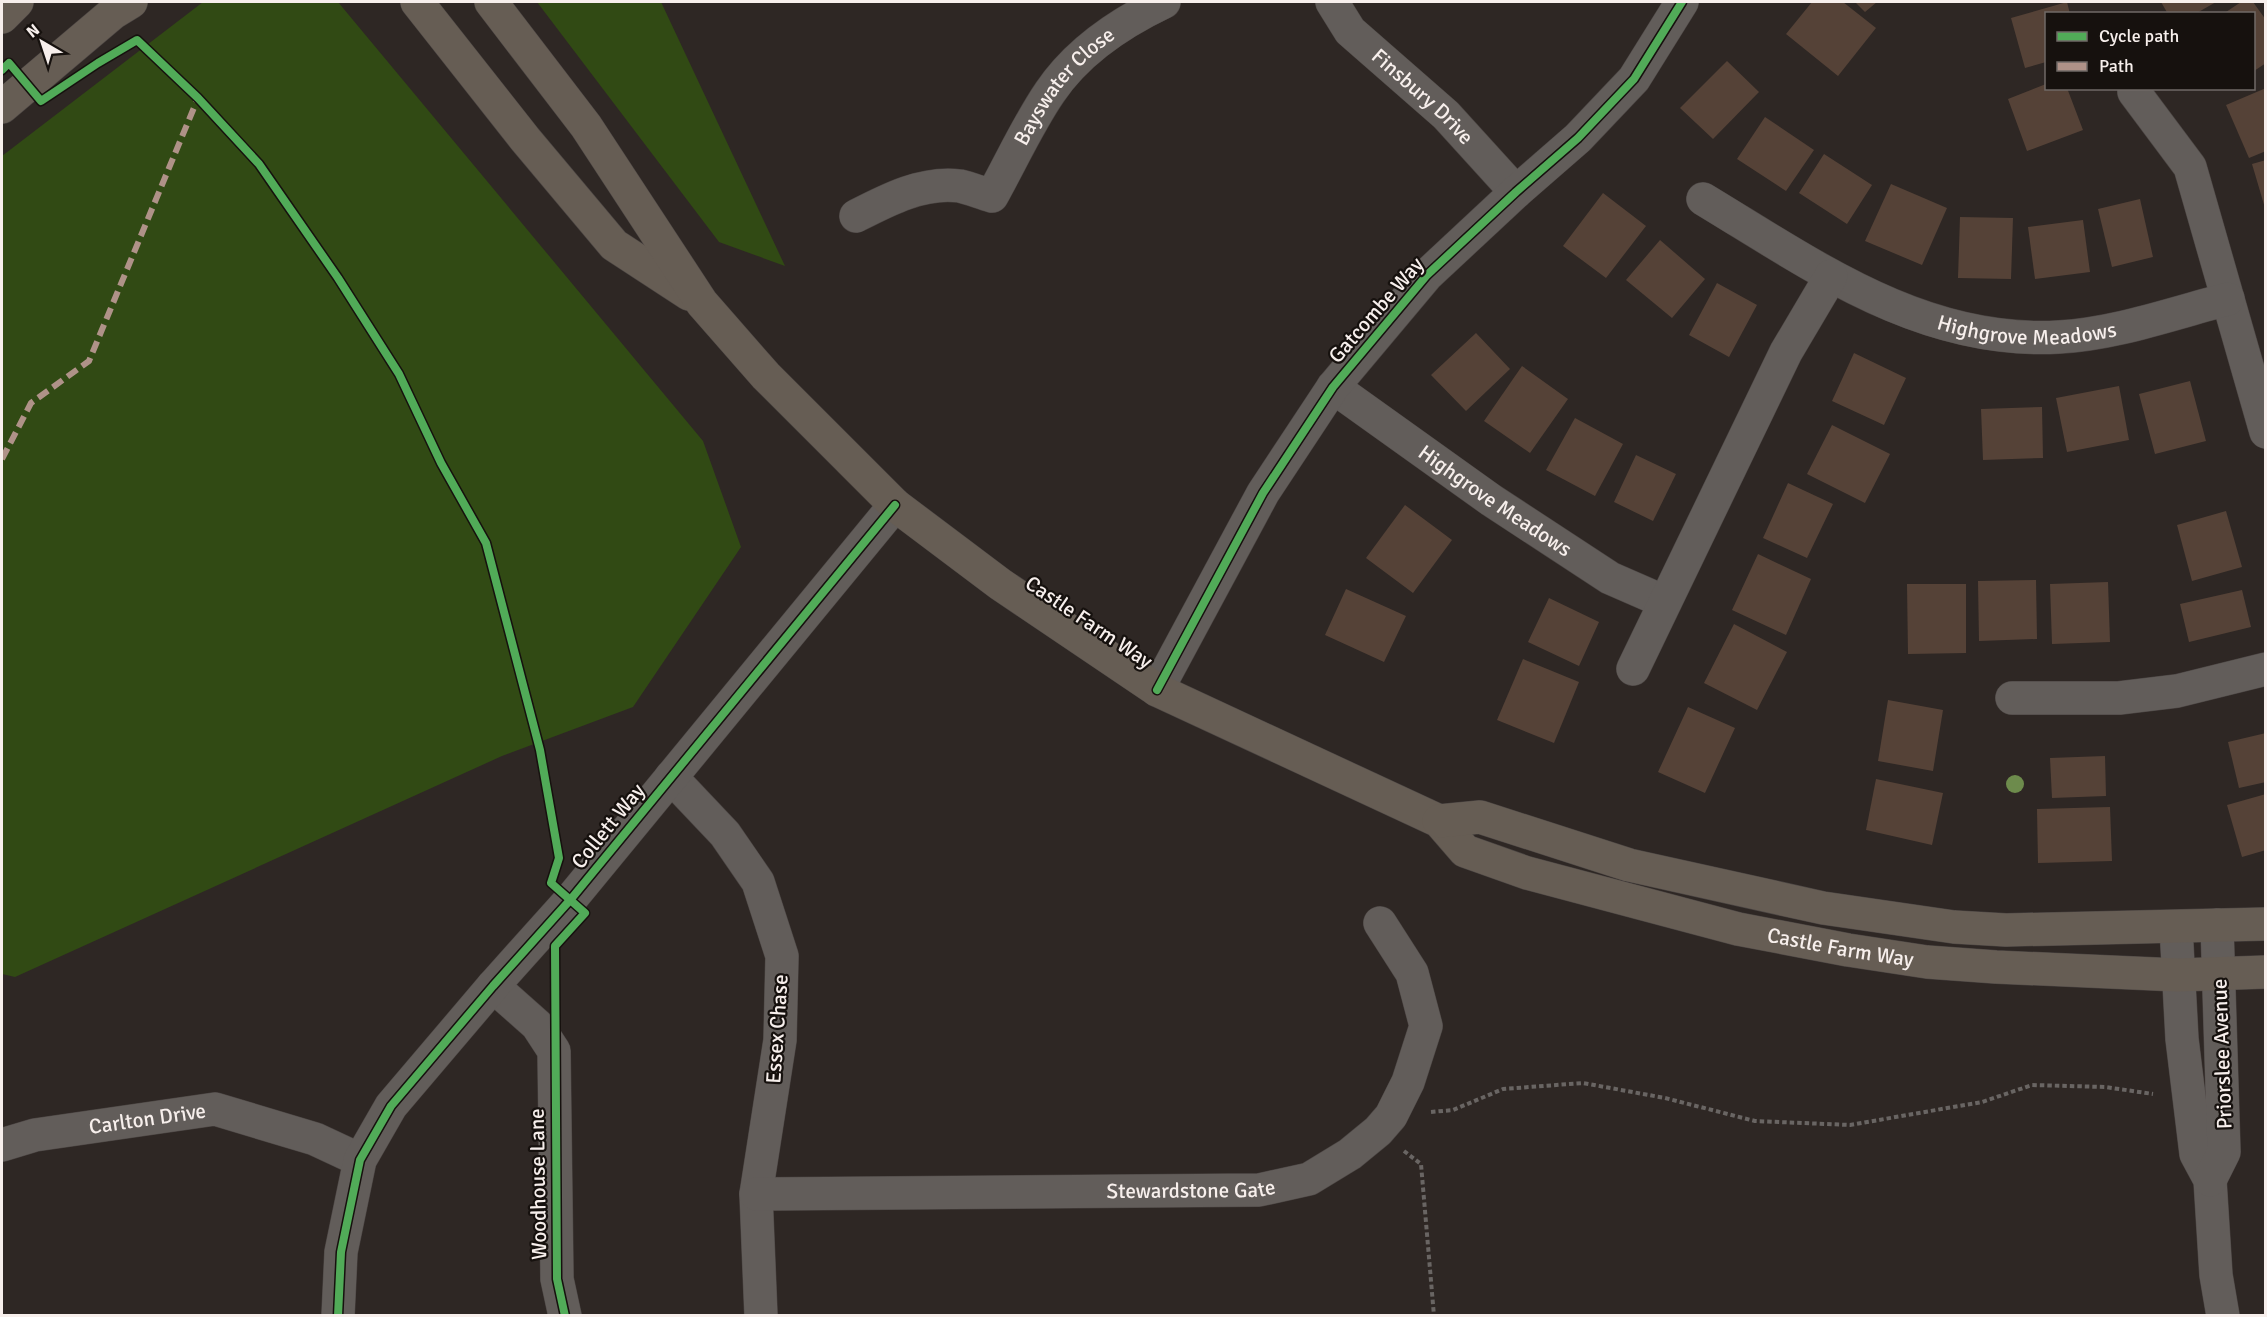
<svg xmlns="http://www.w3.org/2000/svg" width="2267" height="1317" font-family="Signika,sans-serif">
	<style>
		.green { fill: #314a14 }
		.building { fill: #554237 }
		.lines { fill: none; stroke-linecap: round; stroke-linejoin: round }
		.minor-casing { stroke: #4b4543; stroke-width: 34 }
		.major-casing { stroke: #4b4543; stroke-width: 34 }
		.path { stroke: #696563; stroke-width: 4; stroke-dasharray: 4.5 3; stroke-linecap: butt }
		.minor { stroke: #625d5a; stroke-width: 33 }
		.major { stroke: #665d54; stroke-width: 33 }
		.quiet { stroke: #af9288; stroke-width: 6; stroke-dasharray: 12 6; stroke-linecap: butt }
		.cycleway-casing { stroke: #16110e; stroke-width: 11 }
		.cycleway { stroke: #51ab58; stroke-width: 8 }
		.tree { fill: #6d8b4c }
		.labels { text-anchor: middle; stroke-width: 4.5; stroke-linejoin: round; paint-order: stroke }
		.street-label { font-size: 21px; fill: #f7efec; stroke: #16110e }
	</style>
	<rect width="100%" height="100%" fill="#2e2724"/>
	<!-- green -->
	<g class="green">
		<path d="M203,2H338L703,441L741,547L633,707L502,756L15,977L2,974V156Z"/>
		<path d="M537,2H661L785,266L719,242Z"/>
	</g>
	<!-- building -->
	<g class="building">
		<path d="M1812,2H1843L1876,28L1838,76L1786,34Z"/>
		<path d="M1855,2H1877L1865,12Z"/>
		<path d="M2067,2L2070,14H2046V62L2025,68L2011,18Z"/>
		<path d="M2161,2H2216L2195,14H2168Z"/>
		<path d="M2241,2H2253L2266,20V63L2254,71V14H2223Z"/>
		<path d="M1727,61L1759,92L1713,139L1680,108Z"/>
		<path d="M2046,84V88H2067L2083,130L2027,151L2008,99Z"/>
		<path d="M2266,88V151L2249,158L2226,105Z"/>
		<path d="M1765,117L1814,150L1786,191L1737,159Z"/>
		<path d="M1824,154L1872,185L1847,224L1799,193Z"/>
		<path d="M2266,160V208H2265L2252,164Z"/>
		<path d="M1891,184L1947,208L1922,265L1865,241Z"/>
		<path d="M1603,193L1646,226L1606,278L1563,246Z"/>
		<path d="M2140,199L2153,257L2112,267L2098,209Z"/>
		<path d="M1960,217L2013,218L2011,279L1958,278Z"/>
		<path d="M2083,220L2090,272L2035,279L2028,227Z"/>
		<path d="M1660,240L1705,279L1672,318L1626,280Z"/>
		<path d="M1717,283L1757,305L1729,357L1689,335Z"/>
		<path d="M1476,333L1510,369L1466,411L1431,375Z"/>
		<path d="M1854,353L1906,378L1884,425L1832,401Z"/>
		<path d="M1522,366L1568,399L1530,453L1484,421Z"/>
		<path d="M2190,381L2206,441L2155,454L2139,394Z"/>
		<path d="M2119,386L2129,440L2067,452L2056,398Z"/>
		<path d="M2042,407L2043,458L1983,460L1981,409Z"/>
		<path d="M1575,418L1623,444L1595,496L1546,470Z"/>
		<path d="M1832,425L1890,454L1865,503L1807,474Z"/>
		<path d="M1636,455L1676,474L1653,521L1614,502Z"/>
		<path d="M1788,483L1833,504L1807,558L1763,538Z"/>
		<path d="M1405,505L1452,540L1413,593L1366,558Z"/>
		<path d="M2226,511L2242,567L2192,581L2177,525Z"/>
		<path d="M1758,554L1811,579L1786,635L1732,610Z"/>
		<path d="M2036,580L2037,639L1979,641L1978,581Z"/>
		<path d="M2108,582L2110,642L2052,644L2050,584Z"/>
		<path d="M1907,584H1966V653L1908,654Z"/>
		<path d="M1346,589L1406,616L1384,662L1325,635Z"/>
		<path d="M2242,590L2251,627L2189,642L2180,604Z"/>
		<path d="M1549,598L1599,622L1579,666L1528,642Z"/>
		<path d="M1734,624L1787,652L1757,710L1704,683Z"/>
		<path d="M1523,659L1579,682L1554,743L1497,720Z"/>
		<path d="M1888,700L1943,710L1933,771L1878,761Z"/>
		<path d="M1688,707L1735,728L1705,793L1658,772Z"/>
		<path d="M2266,733V782L2239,788L2228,742Z"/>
		<path d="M2105,756L2106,796L2052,798L2050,758Z"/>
		<path d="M1876,779L1943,793L1932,845L1866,830Z"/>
		<path d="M2266,794V850L2242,857L2227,805Z"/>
		<path d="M2110,807L2112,861L2038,863L2037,809Z"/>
	</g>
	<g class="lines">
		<!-- minor casing -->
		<g class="minor-casing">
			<g id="minor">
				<path id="s1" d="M1332,2L1350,31L1446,115L1516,192"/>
				<path d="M2134,92L2190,167L2266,432"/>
				<path id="s2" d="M1703,199C1814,266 1923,345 2059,337C2116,334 2173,313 2228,299"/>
				<path id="s3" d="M856,216C887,200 923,181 960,186C970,188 981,193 992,196C1011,162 1028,124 1050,92C1077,52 1122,22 1164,2"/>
				<path id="s4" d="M1333,387L1491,500L1610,578L1665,602"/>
				<path d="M1633,669L1786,352L1831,276"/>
				<path d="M1157,690L1263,493L1333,387L1427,275L1516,192L1578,138L1634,79L1682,2"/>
				<path d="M2012,698H2119L2177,691L2266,669"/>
				<path d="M671,777L725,834L758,882L782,956L780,1040L756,1194L761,1316"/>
				<path d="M2176,927L2182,1039L2196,1154L2210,1180L2216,1275L2223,1316"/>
				<path d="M493,986L537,1025L554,1051L557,1279L565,1316"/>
				<path id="s5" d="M2,1145L35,1135L215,1109L315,1139L360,1160"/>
				<path d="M2210,1180L2224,1152L2217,925"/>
				<path id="s6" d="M756,1194L1259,1190L1309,1179L1350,1154L1378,1131L1391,1116L1408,1082L1426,1026L1412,973L1380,923"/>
				<path d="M338,1316L341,1252L360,1160L391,1106L493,986L571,899L895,505"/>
			</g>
		</g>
		<!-- major casing -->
		<g class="major-casing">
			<g id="major">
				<path d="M417,2L525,139L614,245L689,294"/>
				<path id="s7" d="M491,2L586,126L702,303L766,376L895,505L1000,584L1157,690L1439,821L1465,851L1527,873L1738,929L1848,950L1927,962L1996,967L2178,975L2266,972"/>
				<path d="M2,17L17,2"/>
				<path d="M2,107L113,13L131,2"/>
				<path d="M1439,821L1480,817L1629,865L1823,908L1954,927L2006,930L2266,924"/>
			</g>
		</g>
		<!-- path -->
		<g class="path">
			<path d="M1431,1112L1453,1110L1503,1089L1583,1083L1665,1098L1755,1121L1850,1125L1982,1102L2032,1085L2105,1087L2153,1094"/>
			<path d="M1404,1151L1421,1164L1434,1316"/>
		</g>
		<!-- minor -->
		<use href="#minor" class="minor"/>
		<!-- major -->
		<use href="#major" class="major"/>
		<!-- quiet -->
		<path class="quiet" d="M2,459L31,403L89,361L198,98"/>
		<!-- cycleway casing -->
		<g class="cycleway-casing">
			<g id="cycleway">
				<path d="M2,70L9,63L41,101L98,63L137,40L198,98L259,164L338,278L399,374L441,463L486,543L540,750L559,858L551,883L585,913L555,946L557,1279L565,1316"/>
				<path d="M1157,690L1263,493L1333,387L1427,275L1516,192L1578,138L1634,79L1682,2"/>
				<path d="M338,1316L341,1252L360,1160L391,1106L493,986L571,899L895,505"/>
			</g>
		</g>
		<!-- cycleway -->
		<use href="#cycleway" class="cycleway"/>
	</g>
	<!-- trees -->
	<circle class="tree" cx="2015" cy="784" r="9"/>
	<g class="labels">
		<!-- street labels -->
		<g class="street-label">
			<text dy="7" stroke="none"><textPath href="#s3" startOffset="276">Bayswater Close</textPath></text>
			<text dy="7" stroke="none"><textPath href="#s1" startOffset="132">Finsbury Drive</textPath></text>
			<text transform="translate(1376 310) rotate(-49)" y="7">Gatcombe Way</text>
			<text dy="7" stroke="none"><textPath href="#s2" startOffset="356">Highgrove Meadows</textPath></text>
			<text dy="7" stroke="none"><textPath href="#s4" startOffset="198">Highgrove Meadows</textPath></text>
			<text transform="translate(1089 622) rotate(34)" y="7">Castle Farm Way</text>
			<text transform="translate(608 826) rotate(-51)" y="7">Collett Way</text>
			<text dy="7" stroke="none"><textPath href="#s7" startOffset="1707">Castle Farm Way</textPath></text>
			<text transform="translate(777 1029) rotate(-86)" y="7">Essex Chase</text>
			<text transform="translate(2222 1054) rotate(-92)" y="7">Priorslee Avenue</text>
			<text dy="7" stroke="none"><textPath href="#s5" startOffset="148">Carlton Drive</textPath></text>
			<text transform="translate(538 1184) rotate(-91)" y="7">Woodhouse Lane</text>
			<text dy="7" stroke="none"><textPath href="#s6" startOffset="435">Stewardstone Gate</textPath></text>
		</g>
	</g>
	<!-- border -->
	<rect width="2267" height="1317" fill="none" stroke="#f7efec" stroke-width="6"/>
	<!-- legend -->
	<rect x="2045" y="12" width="210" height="78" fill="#16110e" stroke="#706a67" stroke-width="1.5"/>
	<rect x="2057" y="32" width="30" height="9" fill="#51ab58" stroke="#706a67" stroke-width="1.5"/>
	<text x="2099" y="42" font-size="18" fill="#f7efec">Cycle path</text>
	<rect x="2057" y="62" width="30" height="9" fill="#af9288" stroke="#706a67" stroke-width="1.5"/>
	<text x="2099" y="72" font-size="18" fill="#f7efec">Path</text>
	<!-- north arrow -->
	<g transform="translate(42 42) rotate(321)" stroke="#16110e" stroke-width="4.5" paint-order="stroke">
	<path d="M0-4.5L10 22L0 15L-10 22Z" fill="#f7efec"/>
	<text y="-9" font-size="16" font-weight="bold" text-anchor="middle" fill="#f7efec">N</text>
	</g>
</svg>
